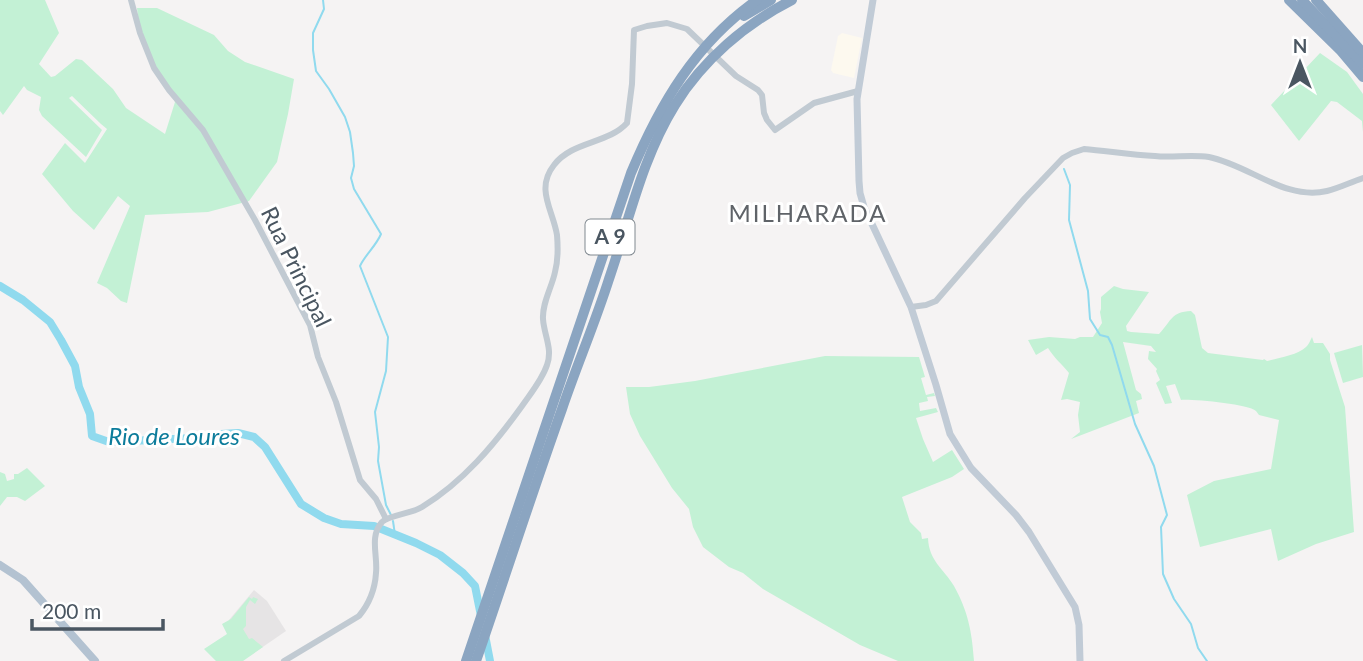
<svg xmlns="http://www.w3.org/2000/svg" width="1363" height="661" font-family="Lato,sans-serif">
	<style>
		.commercial { fill: #fdf9ef }
		.education { fill: #e6e4e5 }
		.green { fill: #c3f1d5 }
		.lines { fill: none; stroke-linecap: round; stroke-linejoin: round }
		.stream { stroke: #90daee; stroke-width: 2 }
		.river { stroke: #90daee; stroke-width: 8 }
		.tertiary { stroke: #c1cad2; stroke-width: 6 }
		.secondary { stroke: #c1cbd6; stroke-width: 7 }
		.primary { stroke: #b3c2d1; stroke-width: 8 }
		.motorway { stroke: #8ba5c1; stroke-width: 10 }
		.labels { text-anchor: middle; stroke-width: 6; stroke-linejoin: round; paint-order: stroke }
		.shield { fill: #fff; stroke: #808990; stroke-width: 2 }
		.shield-label { font-size: 21px; font-weight: bold; fill: #4a5661 }
		.street-label { font-size: 23px; fill: #4a5661; stroke: #fff }
		.neighbourhood-label { font-size: 24px; letter-spacing: 2px; fill: #5f6368; stroke: #fff }
		.water-label { font-size: 24px; font-style: italic; fill: #0c7c9b; stroke: #fff }
	</style>
	<rect width="100%" height="100%" fill="#f5f3f3"/>
	<!-- commercial -->
	<path class="commercial" d="M842,33L862,38L854,78L833,73L831,70L838,36Z"/>
	<!-- education -->
	<path class="education" d="M254,590L267,601L286,631L251,655L229,620Z"/>
	<!-- green -->
	<g class="green">
		<path d="M0,0H45L59,33L39,64L51,77L55,76L76,59L82,60L113,89L126,108L165,134L175,102L141,43L137,8H157L214,35L228,51L245,62L294,79L288,114L277,162L249,201L208,212L145,215L127,303L121,301L107,288L97,283L130,206L118,196L94,230L73,211L42,174L65,143L85,163L107,129L101,124L72,96L69,98L102,130L86,157L42,116L39,110L41,97L27,90L24,86L3,115L0,111Z"/>
		<path d="M1320,53L1347,72L1363,94V132L1362,121L1337,102L1331,101L1299,141L1271,105Z"/>
		<path d="M1114,286L1123,289L1149,292L1126,326L1127,331L1131,332L1159,334C1172,320 1171,312 1191,311L1195,315L1202,348L1208,353L1263,360L1264,359L1267,361C1278,358 1298,355 1306,347C1308,346 1311,339 1312,337L1314,343H1323L1330,354V360L1345,407L1354,532L1316,544L1278,561L1271,529L1200,547L1187,495L1214,481L1271,469L1279,420L1259,415C1258,414 1257,412 1256,411C1248,404 1192,399 1181,400L1175,384L1166,386L1172,403L1165,404L1156,383L1160,380L1156,371L1157,369L1148,359L1149,351L1156,352L1151,346L1123,342L1136,390L1141,394L1142,399L1136,401L1139,413L1071,439L1080,432L1078,415L1080,402L1067,399L1061,400L1069,373C1062,364 1054,358 1048,348L1036,355L1028,340L1049,337L1075,339L1080,337H1093L1102,323L1100,312L1101,309V297Z"/>
		<path d="M1362,345L1363,377L1343,383L1334,353Z"/>
		<path d="M825,356L919,357L925,377L921,378L926,395L934,393L935,396L927,397L928,401L919,403L920,411L936,408L938,412L916,418L923,439L933,462L952,450L964,469L952,477L902,497L910,522L921,533L922,539L928,538C929,561 943,568 954,586C968,611 972,632 974,661H898L860,645L763,589L743,573L729,567L703,547L693,527L689,509L672,488L640,436L630,414L626,387H649L695,381Z"/>
		<path d="M27,468L45,486L25,501L17,497H7L0,506V472L5,474L7,481L14,479V474H18Z"/>
		<path d="M249,597L252,599L253,597L258,599L255,604L250,600L246,607V626L243,629L249,639L252,638L263,647L243,661H216L204,649L227,634L222,624L231,619Z"/>
	</g>
	<g class="lines">
		<!-- stream -->
		<g class="stream">
			<path d="M323,0L324,9L313,33V50L316,71L329,89L345,117L350,132L353,153L354,166L351,178L354,189L381,234C376,246 365,255 360,266L388,337L386,371L375,412L379,447L378,461L386,505L391,515"/>
			<path d="M1064,169L1070,185L1069,220L1088,291L1090,319L1100,335L1108,337L1112,345L1135,424L1154,466L1167,515L1161,527L1163,574L1174,599L1191,624L1198,648L1207,661"/>
			<path d="M393,521L395,535"/>
		</g>
		<!-- river -->
		<g class="river">
			<path d="M0,286L23,300L50,322L61,340L75,366L79,387L90,414L92,436L109,442L195,438L221,434L238,433L254,437L265,447L301,504L324,518L341,524L374,526L416,543L440,555L463,573L475,586L481,616"/>
			<path d="M485,635L490,661"/>
		</g>
		<!-- tertiary -->
		<g class="tertiary">
			<path d="M131,0L140,33L154,68L169,90L203,130L255,220L310,325L318,357L336,402L360,480L376,499L386,519"/>
			<path d="M911,307L926,305L936,301L1025,198L1063,158L1072,153L1084,149C1108,151 1131,155 1155,156C1173,158 1190,154 1209,157C1249,165 1285,201 1327,191C1339,188 1351,182 1363,178"/>
			<path d="M284,661L359,616C369,604 375,589 376,573C378,555 369,537 382,522C389,515 411,514 422,507C463,482 494,445 522,406C531,393 542,380 547,365C553,349 544,335 543,319C542,303 552,287 555,272C558,261 558,247 557,235C553,210 535,189 554,165C572,141 608,144 627,123L632,84L634,30L647,26L667,23L687,29L736,76L758,90L762,95L764,113L767,120L775,130L814,103L858,91"/>
		</g>
		<!-- secondary -->
		<path class="secondary" d="M873,0L857,99L859,181L860,193L864,207L911,307L936,385L950,434L971,468L1016,515L1029,532L1075,607L1079,625L1080,661"/>
		<!-- primary -->
		<path class="primary" d="M0,565L23,580L95,661"/>
		<!-- motorway -->
		<g class="motorway">
			<path d="M1289,0L1341,51L1363,77"/>
			<path d="M1302,0L1363,64"/>
			<path d="M1316,0L1363,53"/>
			<path d="M744,16L771,0"/>
			<path d="M466,661L631,173C660,104 695,44 757,0"/>
			<path d="M476,661C505,577 532,493 562,409C577,365 595,323 609,279C629,221 642,158 675,105C703,60 745,24 792,0"/>
		</g>
	</g>
	<g class="labels">
		<!-- shield labels -->
		<rect class="shield" x="585.5" y="219.5" width="49" height="35" rx="5"/>
		<g class="shield-label">
			<text x="610" y="244">A 9</text>
		</g>
		<!-- street labels -->
		<g class="street-label">
			<text transform="translate(296 267) rotate(64)" y="8">Rua Principal</text>
		</g>
		<!-- neighbourhood labels -->
		<g class="neighbourhood-label">
			<text x="808" y="222">MILHARADA</text>
		</g>
		<!-- water labels -->
		<g class="water-label">
			<text x="174" y="445">Rio de Loures</text>
		</g>
	</g>
	<!-- north arrow -->
	<g transform="translate(1300 63)" stroke="#ffffff" stroke-width="5" paint-order="stroke">
	<path d="M0-5L12 26L0 18L-12 26Z" fill="#4a5661"/>
	<text y="-10" font-size="19" font-weight="bold" text-anchor="middle" fill="#4a5661">N</text>
	</g>
	<!-- scale -->
	<path d="M32 619v10h131v-10" fill="none" stroke="#4a5661" stroke-width="3.5"/>
	<text x="42" y="619" font-size="21" fill="#4a5661" stroke="#ffffff" stroke-width="5" paint-order="stroke">200 m</text>
</svg>
